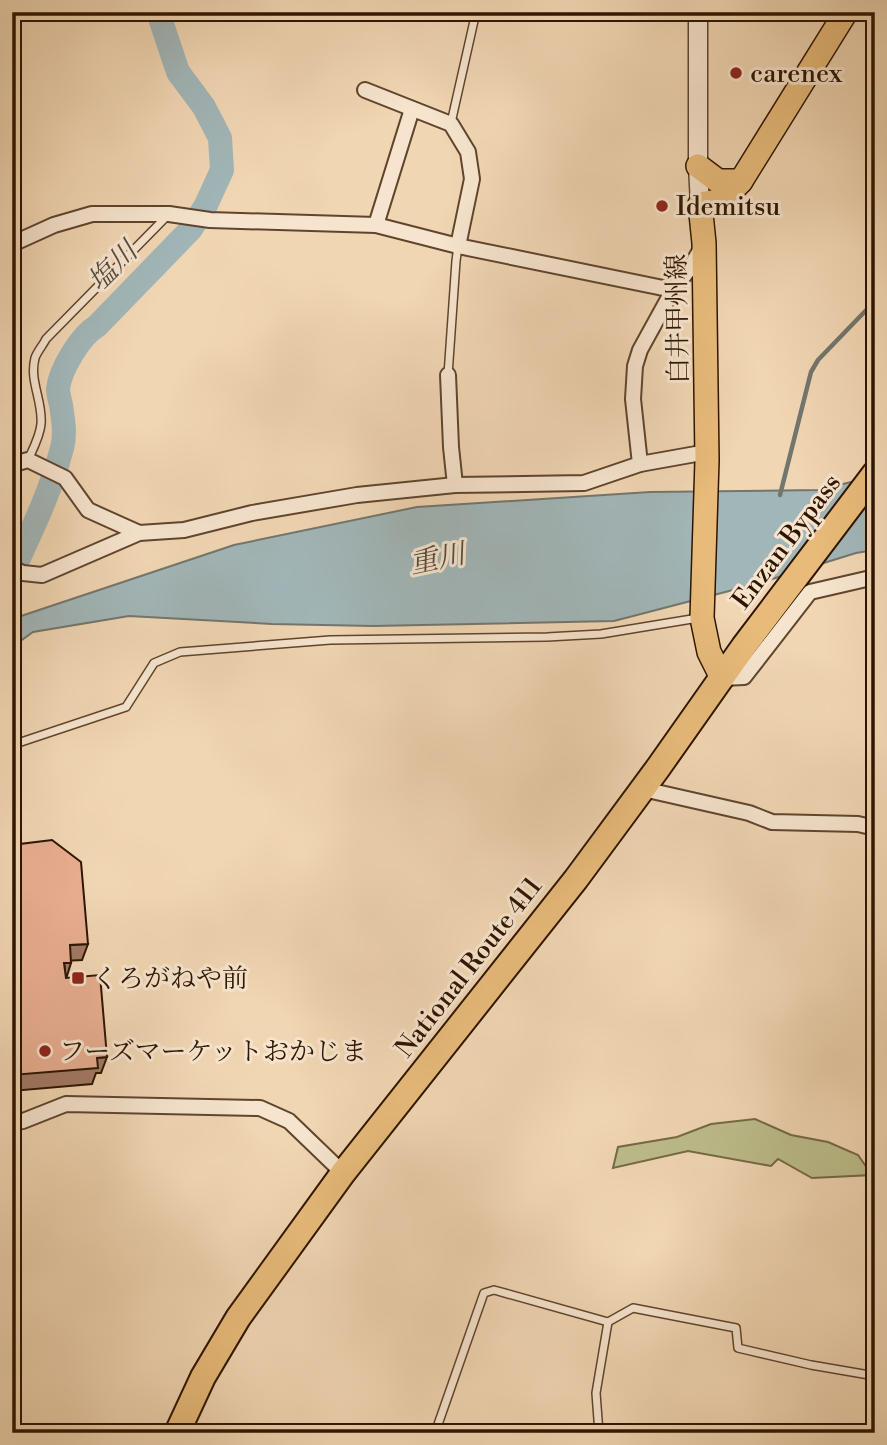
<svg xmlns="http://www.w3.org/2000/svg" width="887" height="1445" font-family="'Libre Bodoni','Noto Serif JP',serif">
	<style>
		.green { fill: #bcbd8b; stroke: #756946; stroke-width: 2 }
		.water { fill: #a1b6b8; stroke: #73766e; stroke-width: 2 }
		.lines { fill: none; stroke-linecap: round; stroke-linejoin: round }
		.stream { stroke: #73766e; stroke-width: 4.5 }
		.river { stroke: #a1b6b8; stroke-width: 24 }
		.service-casing { stroke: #5f452d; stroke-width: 10 }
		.minor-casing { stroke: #5f452d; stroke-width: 18 }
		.tertiary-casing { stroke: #5f452d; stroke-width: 21 }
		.primary-casing { stroke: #2e1500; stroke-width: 26 }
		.trunk-casing { stroke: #2e1500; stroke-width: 28 }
		.service { stroke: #f6e4ce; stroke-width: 7 }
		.minor { stroke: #f6e4ce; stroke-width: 14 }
		.tertiary { stroke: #f6e4ce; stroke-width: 18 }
		.primary { stroke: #e8bb7a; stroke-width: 23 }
		.trunk { stroke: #e8bb7a; stroke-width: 24 }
		.shaded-wall { fill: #a27a66; stroke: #2e1500; stroke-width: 2 }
		.building { fill: #e8ae91; stroke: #2e1500; stroke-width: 2 }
		.poi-dot { fill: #8f2418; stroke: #f6e4ce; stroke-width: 2.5 }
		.labels { text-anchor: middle; stroke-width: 6; stroke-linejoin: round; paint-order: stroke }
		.poi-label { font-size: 26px; fill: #2e1500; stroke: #f6e4ce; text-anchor: start }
		.street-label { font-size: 26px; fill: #2e1500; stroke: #f6e4ce }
		.water-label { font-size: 28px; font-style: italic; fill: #564d40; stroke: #f6e4ce }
	</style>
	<rect width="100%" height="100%" fill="#f1d6b3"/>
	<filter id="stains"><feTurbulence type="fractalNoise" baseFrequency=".00286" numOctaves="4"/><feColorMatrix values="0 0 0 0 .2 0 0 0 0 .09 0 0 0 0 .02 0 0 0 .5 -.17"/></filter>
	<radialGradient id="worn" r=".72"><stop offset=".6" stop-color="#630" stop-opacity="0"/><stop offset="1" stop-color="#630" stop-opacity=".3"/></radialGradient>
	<!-- green -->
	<path class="green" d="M755,1119L791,1135L828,1142L858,1155L872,1175L812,1178L778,1159L771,1166L688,1151L613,1168L618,1147L677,1137L711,1124Z"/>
	<!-- water -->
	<path class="water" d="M875,476V550L856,553L756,584L614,621L373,626L272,624L129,616L33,632L12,647V608L18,617L234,545L417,507L650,492L819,490Z"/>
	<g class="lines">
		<!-- stream -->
		<path class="stream" d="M780,495L811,372L818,360L875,301"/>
		<!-- river -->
		<path class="river" d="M12,573C31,532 51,491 62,448C66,433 63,420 61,405C60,400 58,394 58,389C60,370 80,336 97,326L191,229L206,205L222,170L220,138L204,107L178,72L158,12"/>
		<!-- service casing -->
		<g class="service-casing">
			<g id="service">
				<path d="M451,123L476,12"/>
				<path d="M448,375L456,261L458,246"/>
				<path d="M28,460C33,449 40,436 41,424C43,401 29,381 35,358C37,352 43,345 46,339L167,216"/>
				<path d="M12,745L126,707L154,663L180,652L330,640L547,637L601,634L698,618"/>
				<path d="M435,1433L484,1293L494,1290L608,1322L633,1308L736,1328L738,1348L811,1365L875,1376"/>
				<path d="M599,1433L596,1393L608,1322"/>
			</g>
		</g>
		<!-- minor casing -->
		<g class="minor-casing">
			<g id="minor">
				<path d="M365,90L451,124L468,152L472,179L458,246"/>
				<path d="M376,225L412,109"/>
				<path d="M12,244L54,225L92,214H169L210,220L376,225L458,246L673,290"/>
				<path d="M448,375L451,447L455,485"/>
				<path d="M12,463L14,464L28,460L65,478L88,510L139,533L184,530L252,513L357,495L455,485L584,483L640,464L633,399L635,366L640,350L673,290L690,268L702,247"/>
				<path d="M640,464L707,452"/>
				<path d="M12,568L23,573L42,575L139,533"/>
				<path d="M722,678L744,677L810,592L875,577"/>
				<path d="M643,789L749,813L772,822L858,824L875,828"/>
				<path d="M12,1123L23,1121L66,1104L260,1108L289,1121L343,1173"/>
			</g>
		</g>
		<!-- tertiary casing -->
		<g class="tertiary-casing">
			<path id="tertiary" d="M698,12V166L700,204"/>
		</g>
		<!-- primary casing -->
		<g class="primary-casing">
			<g id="primary">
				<path d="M698,166L718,181H741"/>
				<path d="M722,678L709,652L702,618L707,460L704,243L700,204L723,200L741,181L846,12"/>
			</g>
		</g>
		<!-- trunk casing -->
		<g class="trunk-casing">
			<path id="trunk" d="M177,1433L203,1377L238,1318L343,1173L576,879L658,768L744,646L875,473"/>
		</g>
		<!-- service -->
		<use href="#service" class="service"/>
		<!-- minor -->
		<use href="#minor" class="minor"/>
		<!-- tertiary -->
		<use href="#tertiary" class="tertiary"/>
		<!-- primary -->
		<use href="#primary" class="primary"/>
		<!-- trunk -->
		<use href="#trunk" class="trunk"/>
	</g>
	<!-- shaded-wall -->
	<g class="shaded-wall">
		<path d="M88,944L82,960L64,961L70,945Z"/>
		<path d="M64,963H71L66,979Z"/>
		<path d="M107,1057L101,1073H96L92,1084L12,1091V1075L97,1058Z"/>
	</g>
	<!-- building -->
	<path class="building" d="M52,840L81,862L88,944L70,945L71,963H64L66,978L100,975L107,1057L97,1058L98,1068L12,1075V845Z"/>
	<!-- markers -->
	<g class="poi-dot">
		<circle cx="736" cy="73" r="7"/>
		<circle cx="662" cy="206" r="7"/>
		<rect x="71" y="971" width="14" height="14" rx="3.5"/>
		<circle cx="45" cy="1051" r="7"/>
	</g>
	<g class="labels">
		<!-- poi labels -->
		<g class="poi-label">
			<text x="750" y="82">carenex</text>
			<text x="676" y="215">Idemitsu</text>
			<text x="92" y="987">くろがねや前</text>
			<text x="59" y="1060">フーズマーケットおかじま</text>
		</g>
		<!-- street labels -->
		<g class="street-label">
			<text transform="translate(677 319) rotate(-91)" y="9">白井甲州線</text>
			<text transform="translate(786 541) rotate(-53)" y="9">Enzan Bypass</text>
			<text transform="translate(468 967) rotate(-52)" y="9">National Route 411</text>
		</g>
		<!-- water labels -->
		<g class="water-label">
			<text transform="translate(112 266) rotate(-45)" y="10">塩川</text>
			<text transform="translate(437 558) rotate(-12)" y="10">重川</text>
		</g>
	</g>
	<!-- margin -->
	<rect width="887" height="1445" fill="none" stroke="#f1d6b3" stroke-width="42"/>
	<rect x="14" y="14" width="859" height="1417" fill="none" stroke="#2e1500" stroke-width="3.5"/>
	<rect x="21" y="21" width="845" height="1403" fill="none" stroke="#2e1500" stroke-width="2"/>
	<rect width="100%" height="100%" filter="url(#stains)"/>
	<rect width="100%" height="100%" fill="url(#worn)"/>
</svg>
